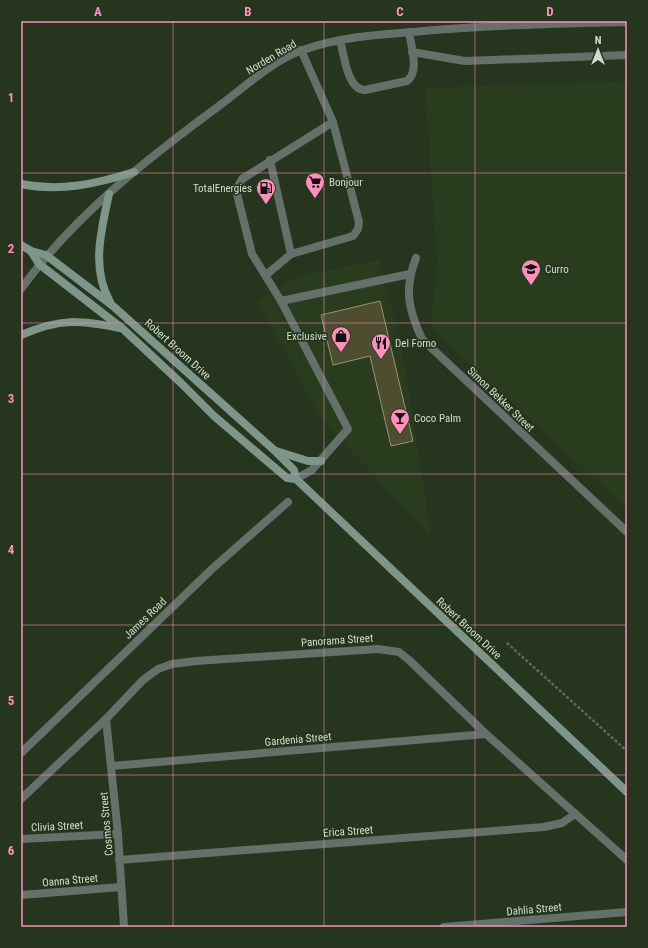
<svg xmlns="http://www.w3.org/2000/svg" width="648" height="948" font-family="'Roboto Condensed',sans-serif">
	<style>
		.built { fill: #293d1e }
		.building { fill: #4e4d2f; stroke: #959474 }
		.lines { fill: none; stroke-linecap: round; stroke-linejoin: round }
		.path { stroke: #5d6b56; stroke-width: 2.5; stroke-dasharray: 3 2; stroke-linecap: butt }
		.lane { stroke: #63716a; stroke-width: 8 }
		.street { stroke: #63716a; stroke-width: 8 }
		.secondary { stroke: #7e9589; stroke-width: 8 }
		.grid { fill: none; stroke: #fe8ebd; stroke-width: 1; stroke-opacity: 0.55 }
		.labels { text-anchor: middle; stroke-width: 3.5; stroke-linejoin: round; paint-order: stroke }
		.street-label { font-size: 11px; fill: #d2dccd; stroke: #26361e }
		.poi-label { font-size: 11px; fill: #d2dccd; stroke: #26361e; text-anchor: start }
		.neatline { fill: none; stroke: #fe8ebd; stroke-width: 1.5 }
		.grid-label { font-size: 13px; text-anchor: middle; font-weight: bold; fill: #fe8ebd }
	</style>
	<rect width="100%" height="100%" fill="#26361e"/>
	<!-- built -->
	<g class="built">
		<path d="M627,81V508L431,328L437,258L425,88Z"/>
		<path d="M379,260L403,355L431,535L322,420L258,302L296,277Z"/>
	</g>
	<!-- building -->
	<path class="building" d="M380,301L413,441L391,446L370,356L333,365L321,315Z"/>
	<g class="lines">
		<!-- path -->
		<path class="path" d="M507,643L627,751"/>
		<!-- lane -->
		<g class="lane">
			<path d="M340,40C344,54 347,90 365,90L407,81C420,72 411,46 409,32"/>
			<path d="M412,52L465,61L627,55"/>
			<path d="M291,254L353,236L358,229L359,222L333,122"/>
			<path d="M266,275L291,254L270,160"/>
			<path d="M281,301L410,274"/>
			<path d="M296,479L312,470L348,429L281,301L252,254L236,190L242,179L333,122L301,50"/>
		</g>
		<!-- street -->
		<g class="street">
			<path d="M416,258C404,289 408,309 422,339L627,532"/>
			<path d="M21,289C76,213 152,155 227,100C249,83 276,59 303,50C338,37 376,35 413,32C484,25 556,24 627,22"/>
			<path d="M106,719L118,834L124,927"/>
			<path d="M21,753L213,568L288,502"/>
			<path d="M112,766L486,734"/>
			<path d="M21,799L106,719L143,680L158,669L172,664L196,661L378,649L399,652L409,660L486,734L627,860"/>
			<path d="M21,839L118,834"/>
			<path d="M119,860L544,827L562,823L575,814"/>
			<path d="M21,895L121,887"/>
			<path d="M444,927L627,912"/>
		</g>
		<!-- secondary -->
		<g class="secondary">
			<path d="M21,184C60,192 96,184 134,172"/>
			<path d="M109,194C101,231 91,268 110,302"/>
			<path d="M21,245L31,251L46,255L113,306L274,450L294,470L296,479L627,792"/>
			<path d="M31,251L39,264L123,329L181,383L214,416L287,478L296,479"/>
			<path d="M21,335C61,318 79,320 120,328"/>
			<path d="M276,451L308,461H321"/>
		</g>
	</g>
	<!-- grid -->
	<path class="grid" d="M173,21V927M324,21V927M475,21V927M21,173H627M21,323H627M21,474H627M21,625H627M21,775H627"/>
	<!-- icons -->
	<defs>
		<g id="supermarket-pin" transform="scale(1)"><path d="M0 17L-7.5 6A9.5 9.5 0 1 1 7.5 6Z" fill="#fe8ebd" stroke="#26361e"/><path d="M-6-5.5h2.5l.6 2H6L4.5 2H-2.5L-4.4-4H-6ZM-1.5 3.2a1.3 1.3 0 1 0 .1 0ZM3 3.2a1.3 1.3 0 1 0 .1 0Z" fill="#111"/></g>
		<g id="fuel-pin" transform="scale(1)"><path d="M0 17L-7.5 6A9.5 9.5 0 1 1 7.5 6Z" fill="#fe8ebd" stroke="#26361e"/><path d="M-5.5-6h7V0h2V4h1.3V-2.5L3-4.5l.8-.8L6-3V5H2.5V1h-1V6h-7ZM-4.2-4.7v3.2H.2V-4.7Z" fill="#111"/></g>
		<g id="school-pin" transform="scale(1)"><path d="M0 17L-7.5 6A9.5 9.5 0 1 1 7.5 6Z" fill="#fe8ebd" stroke="#26361e"/><path d="M0-5L7-2L0 1L-7-2ZM-4 1L0 2.5L4 1V4Q0 6-4 4Z" fill="#111"/></g>
		<g id="shop-pin" transform="scale(1)"><path d="M0 17L-7.5 6A9.5 9.5 0 1 1 7.5 6Z" fill="#fe8ebd" stroke="#26361e"/><path d="M-5-2.5h2.3a2.7 3.5 0 0 1 5.4 0H5L5.5 6h-11ZM-1.5-2.5h3a1.5 2.3 0 0 0-3 0Z" fill="#111"/></g>
		<g id="restaurant-pin" transform="scale(1)"><path d="M0 17L-7.5 6A9.5 9.5 0 1 1 7.5 6Z" fill="#fe8ebd" stroke="#26361e"/><path d="M-5-6h1v4h1v-4h1v4h1v-4h1v5L-1.5 .5V6h-2V.5L-5-1ZM5-6V6H3V1.5H1.5Q1.5-4 5-6Z" fill="#111"/></g>
		<g id="bar-pin" transform="scale(1)"><path d="M0 17L-7.5 6A9.5 9.5 0 1 1 7.5 6Z" fill="#fe8ebd" stroke="#26361e"/><path d="M-6-5H6L.8 .8V4.5H3.5V6h-7V4.5H-.8V.8Z" fill="#111"/></g>
	</defs>
	<g fill-rule="evenodd">
		<use href="#supermarket-pin" x="315" y="182"/>
		<use href="#fuel-pin" x="266" y="188"/>
		<use href="#school-pin" x="531" y="269"/>
		<use href="#shop-pin" x="341" y="336"/>
		<use href="#restaurant-pin" x="381" y="343"/>
		<use href="#bar-pin" x="400" y="418"/>
	</g>
	<g class="labels">
		<!-- street labels -->
		<g class="street-label">
			<text transform="translate(271 57) rotate(-31)" y="4">Norden Road</text>
			<text transform="translate(178 349) rotate(42)" y="4">Robert Broom Drive</text>
			<text transform="translate(501 399) rotate(44)" y="4">Simon Bekker Street</text>
			<text transform="translate(145 618) rotate(-44)" y="4">James Road</text>
			<text transform="translate(469 628) rotate(43)" y="4">Robert Broom Drive</text>
			<text transform="translate(337 640) rotate(-4)" y="4">Panorama Street</text>
			<text transform="translate(298 739) rotate(-5)" y="4">Gardenia Street</text>
			<text transform="translate(106 824) rotate(-95)" y="4">Cosmos Street</text>
			<text transform="translate(57 826) rotate(-3)" y="4">Clivia Street</text>
			<text transform="translate(348 831) rotate(-4)" y="4">Erica Street</text>
			<text transform="translate(70 880) rotate(-5)" y="4">Oanna Street</text>
			<text transform="translate(534 909) rotate(-5)" y="4">Dahlia Street</text>
		</g>
		<!-- poi labels -->
		<g class="poi-label">
			<text x="329" y="186">Bonjour</text>
			<text x="252" y="192" text-anchor="end">TotalEnergies</text>
			<text x="545" y="273">Curro</text>
			<text x="327" y="340" text-anchor="end">Exclusive</text>
			<text x="395" y="347">Del Forno</text>
			<text x="414" y="422">Coco Palm</text>
		</g>
	</g>
	<!-- border -->
	<rect width="648" height="948" fill="none" stroke="#26361e" stroke-width="44"/>
	<!-- north arrow -->
	<g transform="translate(598 50)" stroke="#26361e" stroke-width="3" paint-order="stroke">
	<path d="M0-3L7 15L0 10L-7 15Z" fill="#d2dccd"/>
	<text y="-6" font-size="11" font-weight="bold" text-anchor="middle" fill="#d2dccd">N</text>
	</g>
	<rect x="22" y="22" width="604" height="904" class="neatline"/>
	<g class="grid-label">
		<text x="98" y="16">A</text>
		<text x="248" y="16">B</text>
		<text x="400" y="16">C</text>
		<text x="550" y="16">D</text>
		<text x="11" y="102">1</text>
		<text x="11" y="253">2</text>
		<text x="11" y="403">3</text>
		<text x="11" y="554">4</text>
		<text x="11" y="705">5</text>
		<text x="11" y="855">6</text>
	</g>
</svg>
